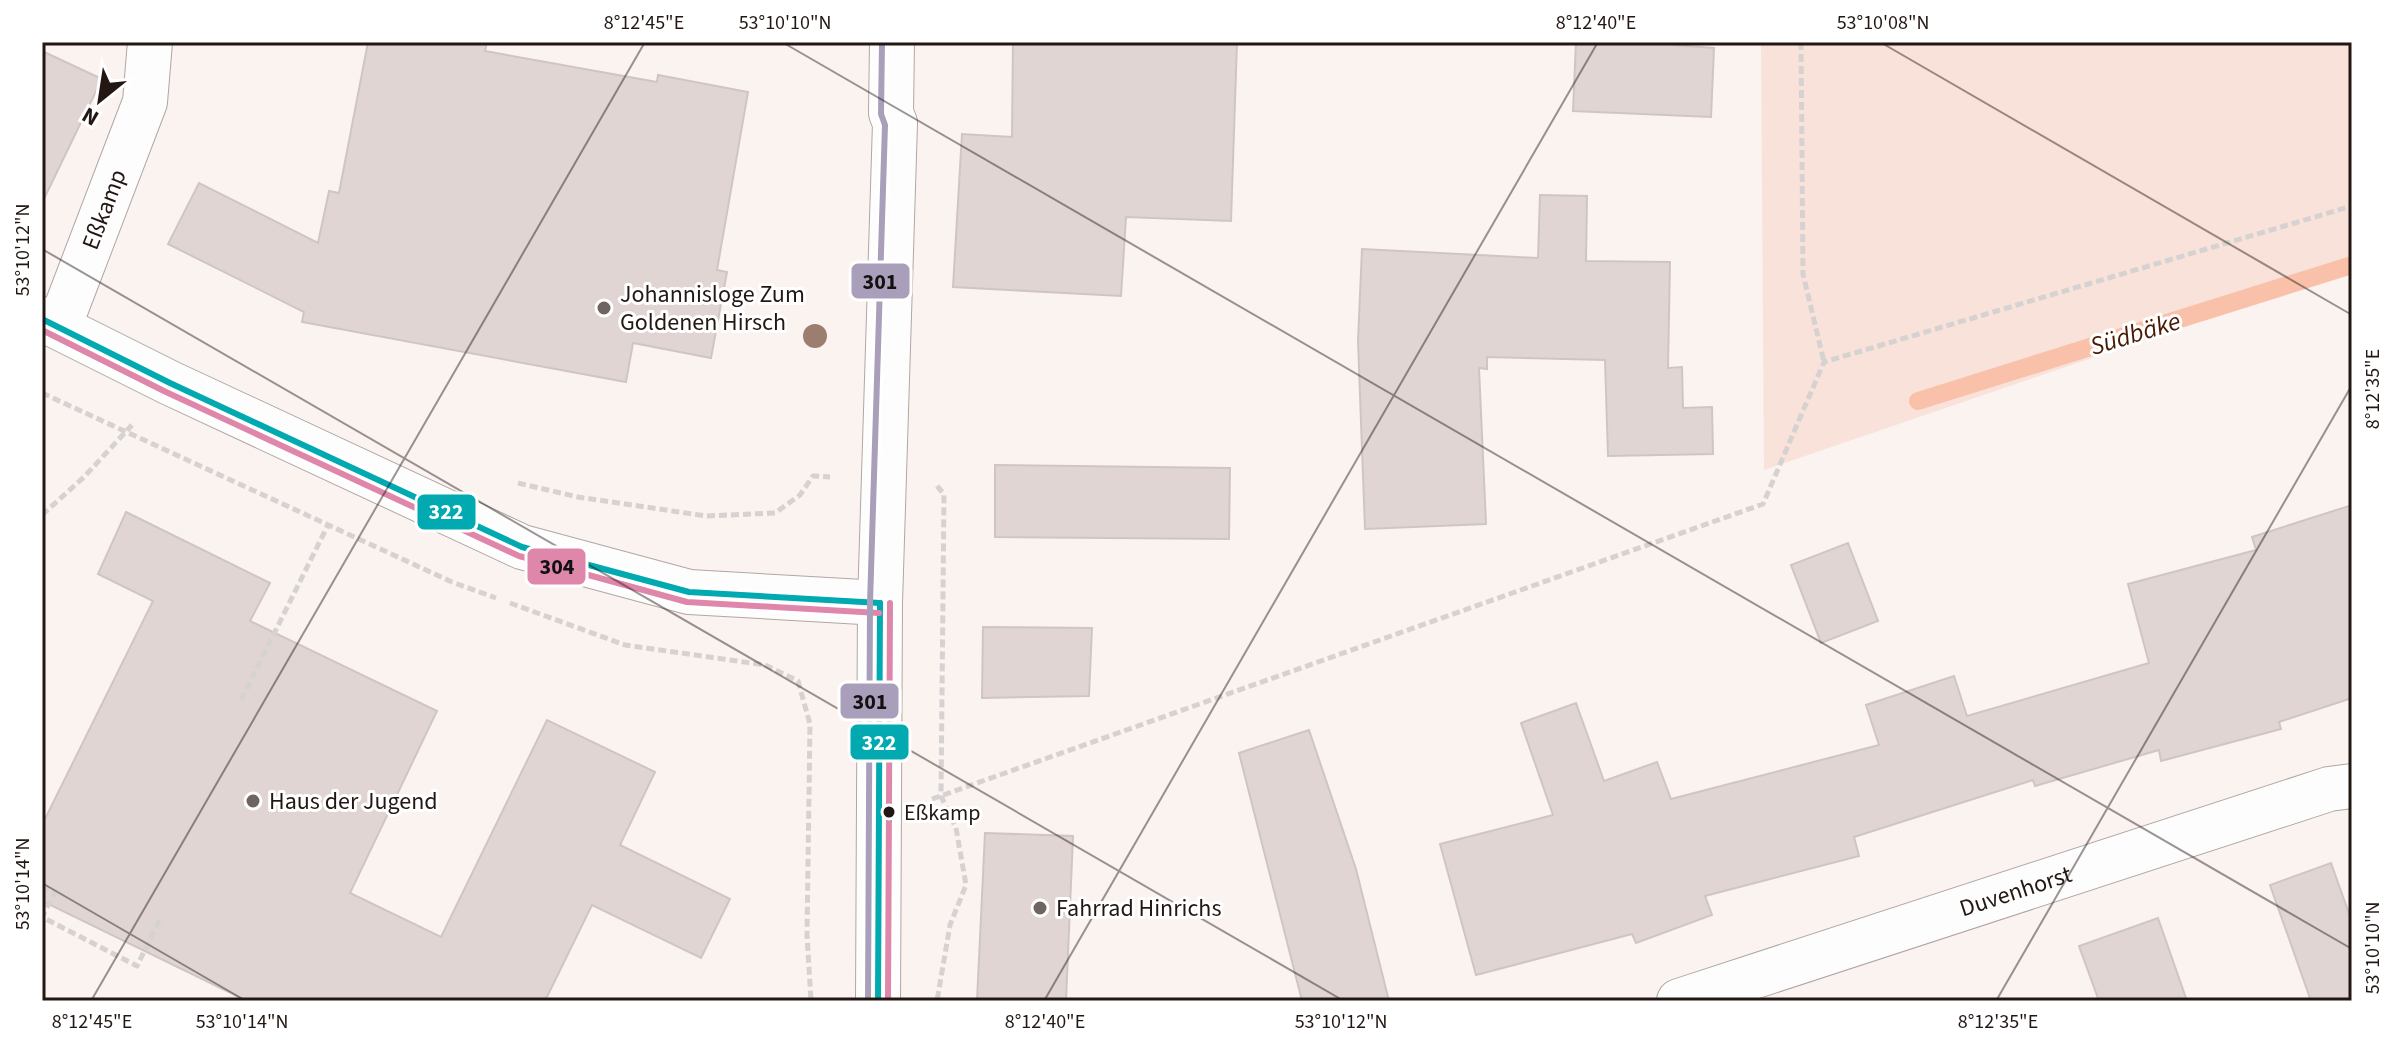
<svg xmlns="http://www.w3.org/2000/svg" width="2394" height="1043" font-family="'Source Sans 3',sans-serif">
	<style>
		.green { fill: #f8e2da }
		.lines { fill: none; stroke-linecap: round; stroke-linejoin: round }
		.stream { stroke: #fac1aa; stroke-width: 18 }
		.building { fill: #e0d5d2; stroke: #cfc6c2; stroke-width: 2 }
		.minor-casing { stroke: #b0a7a4; stroke-width: 46 }
		.path { stroke: #d6d2d1; stroke-width: 5; stroke-dasharray: 8 4; stroke-linecap: butt }
		.minor { stroke: #fefdfd; stroke-width: 44 }
		.bus-1-casing { stroke: #fff; stroke-width: 12 }
		.bus-2-casing { stroke: #fff; stroke-width: 12 }
		.bus-3-casing { stroke: #fff; stroke-width: 12 }
		.bus-1 { stroke: #00aab0; stroke-width: 6 }
		.bus-2 { stroke: #de87ab; stroke-width: 6 }
		.bus-3 { stroke: #aa9fba; stroke-width: 6 }
		.tree { fill: #9c7e70 }
		.ticks { fill: none; stroke: #221713; stroke-width: 2; stroke-opacity: 0.45 }
		.poi-dot { fill: #6e6460; stroke: #fff; stroke-width: 3 }
		.bus-dot { fill: #221713; stroke: #fff; stroke-width: 3 }
		.labels { text-anchor: middle; stroke-width: 6; stroke-linejoin: round; paint-order: stroke }
		.bus-label { font-size: 22px; fill: #221713; stroke: #fff; text-anchor: start }
		.street-label { font-size: 24px; fill: #221713; stroke: #fff }
		.poi-label { font-size: 24px; fill: #221713; stroke: #fff; text-anchor: start }
		.water-label { font-size: 26px; font-style: italic; fill: #481903; stroke: #fff }
		.line-badge { stroke: #fff; stroke-width: 3 }
		.badge-label { font-size: 22px; text-anchor: middle; font-weight: bold; fill: #fff }
		.pale-badge-label { font-size: 22px; text-anchor: middle; font-weight: bold; fill: #111 }
		.neatline { fill: none; stroke: #221713; stroke-width: 3 }
		.ticks-label { font-size: 20px; text-anchor: middle; fill: #221713 }
	</style>
	<rect width="100%" height="100%" fill="#fbf3f0"/>
	<!-- green -->
	<path class="green" d="M1761,42H2352V269L1764,470Z"/>
	<g class="lines">
		<!-- stream -->
		<path class="stream" d="M1918,401L2352,265"/>
	</g>
	<!-- building -->
	<g class="building">
		<path d="M368,42H487L485,51L657,82L658,75L748,92L717,270L727,272L711,358L633,343L626,382L302,322L304,312L168,244L199,183L318,243L329,191L339,193Z"/>
		<path d="M1013,42H1237L1231,221L1126,217L1121,296L953,287L962,134L1012,137Z"/>
		<path d="M1576,42H1674V45L1714,48L1711,117L1573,111Z"/>
		<path d="M42,51L102,79L42,203Z"/>
		<path d="M1540,195L1587,196L1586,261L1670,262L1668,368L1682,367L1683,408L1712,407L1713,454L1608,456L1605,360L1487,357V369L1479,368L1486,524L1365,529L1358,341L1362,249L1538,258Z"/>
		<path d="M995,465L1230,468L1229,539L995,537Z"/>
		<path d="M2352,505V698L2279,722L2281,729L2161,761L2159,750L2035,786L2033,780L1854,837L1859,856L1705,896L1712,915L1636,943L1632,934L1476,975L1440,844L1553,815L1521,723L1576,703L1604,781L1657,762L1671,799L1879,745L1866,705L1954,676L1967,716L2149,663L2128,584L2256,550L2252,537Z"/>
		<path d="M126,512L270,583L250,621L437,711L350,893L441,937L547,720L655,772L620,845L730,899L701,958L592,905L545,1001H247L42,901V825L153,601L98,574Z"/>
		<path d="M1848,543L1878,621L1821,643L1791,565Z"/>
		<path d="M983,627L1092,628L1089,696L982,698Z"/>
		<path d="M1309,730L1356,869L1389,1001H1302L1239,753Z"/>
		<path d="M985,833L1073,836L1066,1001H977Z"/>
		<path d="M2331,863L2352,922V1001H2311L2270,885Z"/>
		<path d="M2158,918L2187,1001H2099L2079,946Z"/>
	</g>
	<g class="lines">
		<!-- minor casing -->
		<g class="minor-casing">
			<g id="minor">
				<path d="M42,319L170,383L522,547L689,592L880,603"/>
				<path id="s1" d="M59,327L145,102L150,42"/>
				<path d="M878,1001L880,603L895,123L891,113L892,42"/>
				<path id="s2" d="M1679,1001L2329,789L2352,786"/>
			</g>
		</g>
		<!-- path -->
		<g class="path">
			<path d="M1801,42L1803,274L1824,362"/>
			<path d="M42,393L452,582L496,598"/>
			<path d="M518,483L578,497L706,516L775,513L800,495L813,476L830,477"/>
			<path d="M937,486L944,494L941,796L956,828L966,885L950,925L937,1001"/>
			<path d="M42,515L84,477L132,425"/>
			<path d="M510,603L625,645L765,665L798,681L810,724L807,935L811,1001"/>
			<path d="M241,700L328,525"/>
			<path d="M932,799L1763,504L1824,362L2352,206"/>
			<path d="M42,886L55,892L42,917L137,966L160,919"/>
		</g>
		<!-- minor -->
		<use href="#minor" class="minor"/>
		<!-- bus-1 casing -->
		<g class="bus-1-casing">
			<g id="bus-1">
				<path d="M42,319L170,383L522,547L689,592L880,603"/>
				<path d="M878,1001L880,603"/>
			</g>
		</g>
		<!-- bus-2 casing -->
		<g class="bus-2-casing">
			<g id="bus-2">
				<path d="M42,330L166,392L519,556L687,602L879,613"/>
				<path d="M888,1001L890,603"/>
			</g>
		</g>
		<!-- bus-3 casing -->
		<g class="bus-3-casing">
			<path id="bus-3" d="M868,1001L870,603L885,125L881,114L882,42"/>
		</g>
		<!-- bus-1 -->
		<use href="#bus-1" class="bus-1"/>
		<!-- bus-2 -->
		<use href="#bus-2" class="bus-2"/>
		<!-- bus-3 -->
		<use href="#bus-3" class="bus-3"/>
	</g>
	<!-- trees -->
	<circle class="tree" cx="815" cy="336" r="12"/>
	<!-- ticks -->
	<path class="ticks" d="M782,42L2352,949M1880,42L2352,315M42,249L1344,1001M42,883L246,1001M91,1001L645,42M1044,1001L1598,42M1996,1001L2352,385"/>
	<!-- markers -->
	<g class="poi-dot">
		<circle cx="604" cy="308" r="8"/>
		<circle cx="253" cy="801" r="8"/>
		<circle cx="1040" cy="908" r="8"/>
	</g>
	<circle class="bus-dot" cx="889" cy="812" r="7"/>
	<g class="labels">
		<!-- bus labels -->
		<g class="bus-label">
			<text x="904" y="820">Eßkamp</text>
		</g>
		<!-- street labels -->
		<g class="street-label">
			<text dy="8" stroke="none"><textPath href="#s1" startOffset="126">Eßkamp</textPath></text>
			<text dy="8" stroke="none"><textPath href="#s2" startOffset="354">Duvenhorst</textPath></text>
		</g>
		<!-- poi labels -->
		<g class="poi-label">
			<text x="620" y="302">Johannisloge Zum<tspan x="620" dy="28">Goldenen Hirsch</tspan></text>
			<text x="269" y="809">Haus der Jugend</text>
			<text x="1056" y="916">Fahrrad Hinrichs</text>
		</g>
		<!-- water labels -->
		<g class="water-label">
			<text transform="translate(2135 333) rotate(-17)" y="9">Südbäke</text>
		</g>
	</g>
	<g class="line-badge">
		<rect x="850" y="262" width="61" height="38" rx="8" fill="#aa9fba"/>
		<rect x="416" y="493" width="61" height="38" rx="8" fill="#00aab0"/>
		<rect x="526" y="547" width="61" height="39" rx="8" fill="#de87ab"/>
		<rect x="839" y="682" width="61" height="38" rx="8" fill="#aa9fba"/>
		<rect x="849" y="723" width="61" height="38" rx="8" fill="#00aab0"/>
	</g>
	<g class="badge-label">
		<text x="446" y="519">322</text>
		<text x="879" y="750">322</text>
	</g>
	<g class="pale-badge-label">
		<text x="880" y="289">301</text>
		<text x="557" y="574">304</text>
		<text x="870" y="709">301</text>
	</g>
	<!-- border -->
	<rect width="2394" height="1043" fill="none" stroke="#ffffff" stroke-width="88"/>
	<!-- north arrow -->
	<g transform="translate(100 100) rotate(210)" stroke="#ffffff" stroke-width="6" paint-order="stroke">
	<path d="M0-6L14 30L0 20L-14 30Z" fill="#221713"/>
	<text y="-12" font-size="22" font-weight="bold" text-anchor="middle" fill="#221713">N</text>
	</g>
	<rect x="44" y="44" width="2306" height="955" class="neatline"/>
	<g class="ticks-label">
		<text x="644" y="29">8°12'45"E</text>
		<text x="785" y="29">53°10'10"N</text>
		<text x="1596" y="29">8°12'40"E</text>
		<text x="1883" y="29">53°10'08"N</text>
		<text transform="translate(22 250) rotate(-90)" y="7">53°10'12"N</text>
		<text transform="translate(2372 389) rotate(-90)" y="7">8°12'35"E</text>
		<text transform="translate(22 884) rotate(-90)" y="7">53°10'14"N</text>
		<text transform="translate(2372 948) rotate(-90)" y="7">53°10'10"N</text>
		<text x="92" y="1028">8°12'45"E</text>
		<text x="242" y="1028">53°10'14"N</text>
		<text x="1045" y="1028">8°12'40"E</text>
		<text x="1341" y="1028">53°10'12"N</text>
		<text x="1998" y="1028">8°12'35"E</text>
	</g>
</svg>
